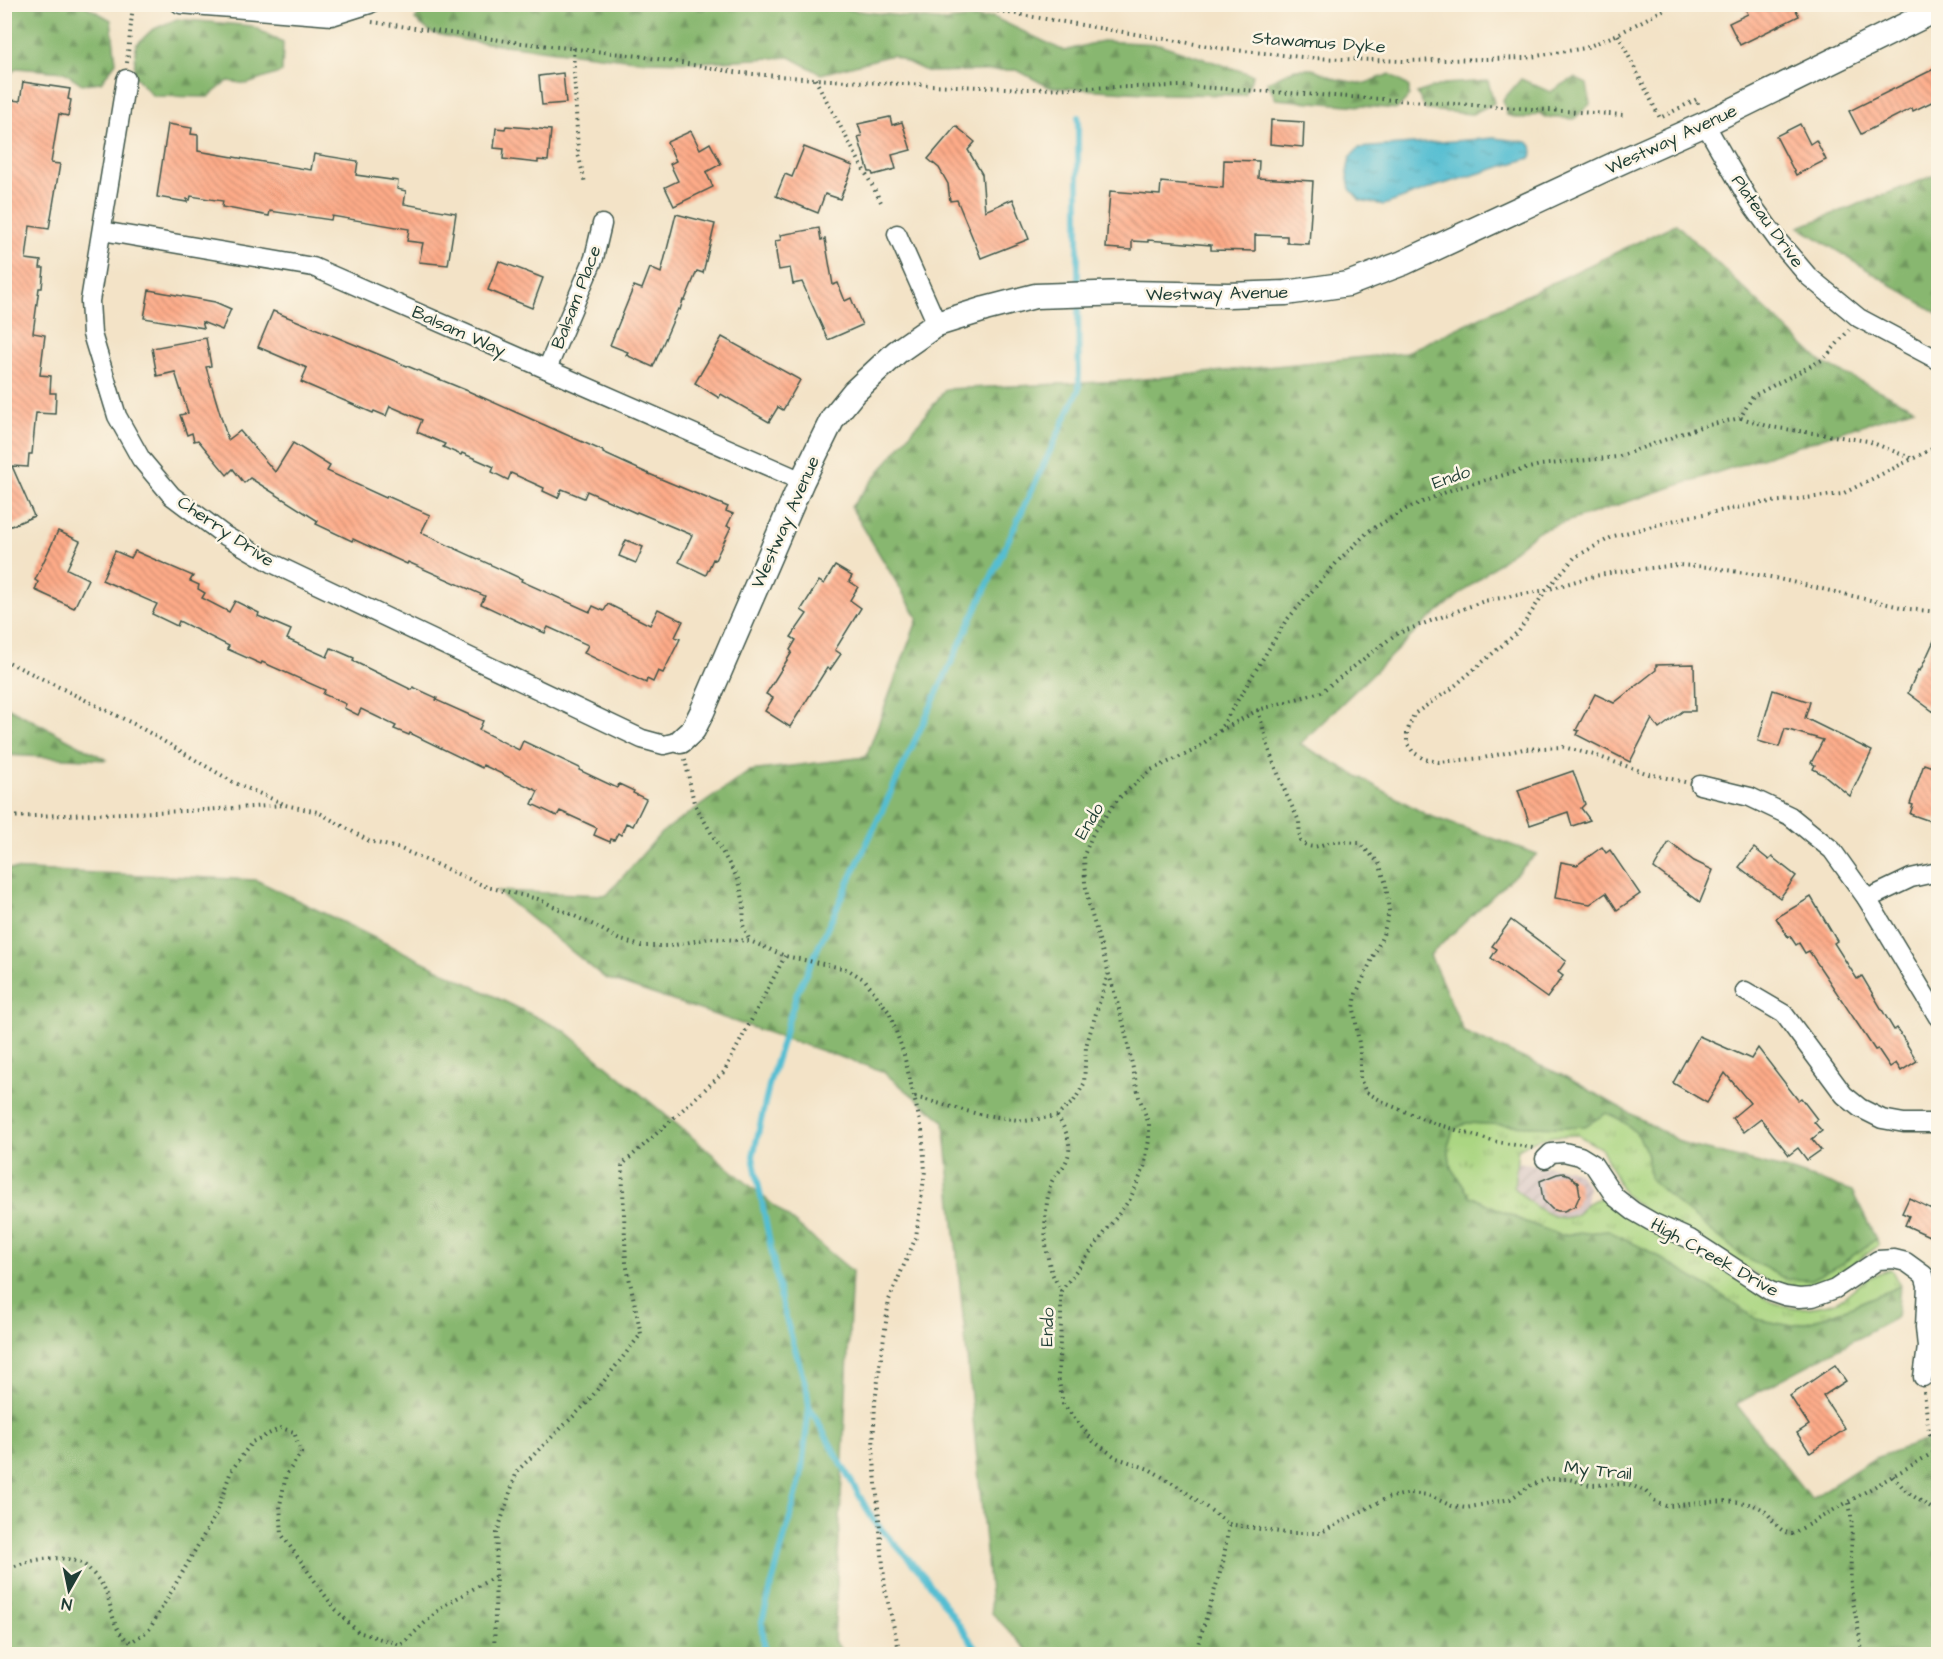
<svg xmlns="http://www.w3.org/2000/svg" width="1943" height="1659" font-family="'Architects Daughter',sans-serif">
	<style>
		.industrial { fill: url(#industrial-furrows) }
		.grass { fill: url(#grass-tufts); stroke: #658a5b; stroke-width: 1.5 }
		.forest { fill: url(#forest-firs); stroke: #547a52; stroke-width: 1.5 }
		.water { fill: url(#water-ripples); stroke: #3a7e83; stroke-width: 1.5 }
		.lines { fill: none; stroke-linecap: round; stroke-linejoin: round }
		.stream { stroke: #55bed2; stroke-width: 6 }
		.building { fill: url(#building-back-hatch) }
		.street-casing { stroke: #3f564a; stroke-width: 21 }
		.secondary-casing { stroke: #3f564a; stroke-width: 27 }
		.path { stroke: #3f564a; stroke-width: 4; stroke-dasharray: 1.5 4.5; stroke-linecap: butt }
		.street { stroke: #fff; stroke-width: 18 }
		.secondary { stroke: #fff; stroke-width: 24 }
		.labels { text-anchor: middle; stroke-width: 5; stroke-linejoin: round; paint-order: stroke }
		.street-label { font-size: 18px; fill: #1f3d34; stroke: #fcf5e5 }
	</style>
	<defs>
		<pattern id="industrial-furrows" width="10" height="10" patternUnits="userSpaceOnUse" patternTransform="scale(1.5)"><rect width="10" height="10" fill="#d2bfbf"/><path d="M-1 1l2-2M0 10L10 0M9 11l2-2" fill="none" stroke="#aa9c9c"/></pattern>
		<pattern id="grass-tufts" width="24" height="20" patternUnits="userSpaceOnUse" patternTransform="scale(1.5)"><rect width="24" height="20" fill="#abd682"/><path d="M3 7l-1-3M5 7V3M7 7l1-3M15 17l-1-3M17 17v-4M19 17l1-3" fill="none" stroke="#8baf6b"/></pattern>
		<pattern id="forest-firs" width="22" height="20" patternUnits="userSpaceOnUse" patternTransform="scale(1.5)"><rect width="22" height="20" fill="#88b770"/><path d="M5 1l3.5 6h-7zM16 11l3.5 6h-7z" fill="#6f965d"/></pattern>
		<pattern id="water-ripples" width="26" height="14" patternUnits="userSpaceOnUse" patternTransform="scale(1.5)"><rect width="26" height="14" fill="#55bed2"/><path d="M2 4q2-2 4 0t4 0M15 11q2-2 4 0t4 0" fill="none" stroke="#469cab"/></pattern>
		<pattern id="building-back-hatch" width="6" height="6" patternUnits="userSpaceOnUse" patternTransform="scale(1.5)"><rect width="6" height="6" fill="#feab88"/><path d="M-1 5l2 2M0 0l6 6M5-1l2 2" fill="none" stroke="#cd8c70"/></pattern>
	</defs>
	<rect width="100%" height="100%" fill="#fcf5e5"/>
	<filter id="ink" filterUnits="userSpaceOnUse"><feTurbulence type="fractalNoise" baseFrequency=".0167" numOctaves="2"/><feDisplacementMap in="SourceGraphic" scale="12" xChannelSelector="R" yChannelSelector="G"/><feConvolveMatrix kernelMatrix="1 2 1 2 8 2 1 2 1" color-interpolation-filters="sRGB"/></filter>
	<filter id="wash" filterUnits="userSpaceOnUse"><feTurbulence type="fractalNoise" baseFrequency=".008" numOctaves="4" result="noise"/><feDisplacementMap in="SourceGraphic" scale="24" xChannelSelector="R" yChannelSelector="G"/><feGaussianBlur stdDeviation="1.35" result="paint"/><feColorMatrix in="noise" values="0 0 0 0 0 0 0 0 0 0 0 0 0 0 0 0 0 1.4 0 .05"/><feComposite in="paint" operator="in"/></filter>
	<g filter="url(#wash)">
		<rect width="100%" height="100%" fill="#f3e3c7"/>
		<!-- industrial -->
		<path class="industrial" d="M1517,1162L1568,1169L1578,1173L1588,1187L1586,1203L1582,1210L1566,1218L1557,1217L1529,1203L1514,1187Z"/>
		<!-- grass -->
		<path class="grass" d="M1606,1113C1638,1125 1649,1145 1650,1179L1678,1204L1740,1254L1841,1264L1876,1239L1879,1245L1835,1278L1806,1290L1778,1287L1651,1215L1624,1194L1602,1149L1578,1135L1555,1136L1535,1140L1518,1149L1514,1187C1527,1201 1554,1226 1575,1215C1580,1212 1581,1209 1585,1205C1590,1200 1601,1198 1607,1196L1746,1282C1768,1309 1803,1313 1835,1302C1846,1298 1855,1286 1865,1280C1873,1275 1882,1272 1891,1269L1900,1286L1828,1316L1792,1326L1756,1319L1720,1294L1609,1231L1560,1235L1523,1221L1470,1196L1451,1168L1448,1146L1453,1130L1466,1123L1557,1127L1585,1126Z"/>
		<!-- forest -->
		<g class="forest">
			<path d="M432,4H801L944,21L993,17L1064,51L1102,41L1159,44L1253,75L1245,95L1161,94L1049,87L1017,70L928,72L892,55L821,74L790,57L701,62L644,61L469,41L432,33L415,20L422,9Z"/>
			<path d="M5,5H84L111,20L116,62L101,82L82,84L64,72L17,68L5,78Z"/>
			<path d="M177,19L252,26L283,43L282,72L247,84L228,81L208,97L153,96L134,75L136,45L152,30Z"/>
			<path d="M1295,69H1314L1336,79L1363,84L1390,74L1409,87V96L1397,109L1276,99L1267,82Z"/>
			<path d="M1574,78L1587,84L1590,104L1574,119L1545,117L1540,113L1524,119L1507,115L1503,100L1521,79L1550,92Z"/>
			<path d="M1488,81L1494,103L1472,114L1426,110L1417,93L1444,84Z"/>
			<path d="M1938,174V314L1799,227Z"/>
			<path d="M1676,224L1821,362L1914,408L1538,531L1427,621L1300,744L1427,815L1537,854L1430,955L1464,1032L1566,1077L1686,1145L1792,1171L1852,1191L1876,1239L1841,1264L1810,1280L1785,1279L1740,1254L1678,1204L1650,1179C1649,1146 1638,1125 1606,1113L1585,1126L1557,1127L1466,1123L1453,1130L1448,1146L1451,1168L1470,1196L1523,1221L1560,1235L1609,1231L1647,1250L1720,1294L1756,1319L1792,1326L1828,1316L1900,1286L1897,1317L1736,1404L1811,1499L1875,1458L1938,1436V1654H1031L992,1613L944,1121L882,1071L605,978L497,891L607,895L661,833L750,771L866,757L918,618L851,507L946,389L1125,381L1405,353Z"/>
			<path d="M5,706L107,760L5,755Z"/>
			<path d="M5,869L256,880L565,1031L852,1271L834,1641L846,1654H5Z"/>
		</g>
		<!-- water -->
		<path class="water" d="M1494,138L1527,142L1532,146L1533,153L1530,158L1437,186L1384,205L1360,200L1350,189L1347,173L1350,157L1359,148Z"/>
		<g class="lines">
			<!-- stream -->
			<g class="stream">
				<path d="M1078,117V290"/>
				<path d="M810,1408L873,1520L925,1577L980,1654"/>
				<path d="M765,1654L762,1621L801,1477L809,1408L807,1390L782,1305L753,1156L770,1081L797,993L1079,389L1078,301"/>
			</g>
		</g>
		<g id="blocks">
			<!-- building -->
			<g class="building">
				<path d="M1757,4H1793L1799,16L1740,45L1729,23L1748,14L1746,10Z"/>
				<path d="M1938,67V99L1913,111L1912,108L1861,134L1849,111Z"/>
				<path d="M563,73L566,103L542,105L539,76Z"/>
				<path d="M23,82L70,89L68,99L71,100L68,116L59,114L51,163L60,164L49,229L30,226L26,259L41,261L40,268H44L42,288H39L33,333L45,335L40,375L51,376L50,393H56L55,414L36,413L32,454H29L28,467L12,466L34,516L4,529V324L7,302H4V157L11,100L20,101Z"/>
				<path d="M890,117L892,125L902,122L911,150L892,155L896,169L873,175L872,172H869L858,137L862,136L858,124Z"/>
				<path d="M1271,120L1304,122L1303,147L1270,144Z"/>
				<path d="M168,124L192,128L191,134L198,135V151L311,170L314,154L358,161L356,175L398,181L397,189L406,191L404,204L456,213L448,265L419,262L423,243L407,241L409,229L332,216L331,220L270,211L269,216L222,207L223,201L191,196L190,200L187,199V202L157,197Z"/>
				<path d="M1800,124L1810,144L1816,140L1826,160L1796,175L1776,136Z"/>
				<path d="M506,126L551,130L548,161L538,160V163L503,159L504,149L494,148L496,128L505,129Z"/>
				<path d="M956,126L975,142L968,150L982,174L985,211L1013,199L1029,239L981,258L957,200L950,201L948,184L939,168L928,159Z"/>
				<path d="M691,131L700,149L710,143L721,164L706,172L713,187L674,206L665,187L678,181L670,164L676,161L667,142Z"/>
				<path d="M804,147L853,166L840,199L825,194L818,213L776,196L785,174L792,177Z"/>
				<path d="M1224,160L1259,161L1258,178L1313,181L1309,244L1287,243V236L1255,235V251L1211,250V245L1148,240V242L1132,241V250L1106,248L1110,191L1160,195L1161,182L1223,188Z"/>
				<path d="M676,214L715,224L703,273L697,271L685,300H683L680,310L678,309L653,367L626,355L628,352L610,345L634,286L642,289L650,268L661,273Z"/>
				<path d="M819,228L821,240L825,239L833,285L838,283L845,301L851,298L862,325L828,340L802,282L793,284L790,268L779,270L776,252H777L775,241L781,240L780,235Z"/>
				<path d="M499,261L543,278L532,308L488,290Z"/>
				<path d="M149,290L215,302L231,309L222,330L202,322L204,328L144,318Z"/>
				<path d="M273,311L468,391L603,451V453L649,474L728,507L726,511L733,514L727,526L731,527L715,560L713,559L706,575L679,562L692,535L637,512L636,513L587,491L584,498L562,489L558,498L543,491L544,488L511,473L508,480L492,472L494,467L462,453L461,455L443,447L445,444L417,432L422,420L390,406L386,416L374,411L373,413L301,382L307,368L258,347Z"/>
				<path d="M722,337L800,380L783,410L778,407L769,422L721,394L719,398L695,383Z"/>
				<path d="M206,338L211,366L206,367L228,440L240,431L275,472L293,443L330,466L327,471L386,498L387,496L430,515L421,533L522,579L521,581L590,612L593,606L604,611L608,604L650,625L658,609L683,621L675,637L680,639L663,673L658,671L653,682L647,679L646,683L584,653L588,645L548,627L545,633L526,625L481,604L485,596L408,562L407,564L353,539L352,541L316,524L318,521L250,478L244,483L233,469L227,475L198,440L194,441L192,433L187,435L180,415L188,413L175,372L157,376L152,348Z"/>
				<path d="M58,531L80,541L67,569L88,579L74,608L35,590L38,582L35,580Z"/>
				<path d="M626,540L643,547L636,563L619,556Z"/>
				<path d="M115,551L131,558L135,551L193,576L190,581L199,585L198,589L205,593L202,598L229,612L235,601L259,613L258,616L291,630L287,639L327,657L331,648L354,658L353,661L412,690L413,687L437,698L436,700L483,721L479,730L519,750L523,741L580,768L579,770L617,788L619,784L634,791L633,793L646,799L633,826L626,823L621,835L618,833L614,840L611,839L610,842L594,835L597,828L560,811L557,816L532,804L538,791L483,765L482,768L410,733L409,735L394,729L396,726L361,709L358,715L344,708L346,704L323,694L325,690L262,662L261,664L227,649L229,646L179,621L177,626L152,614L157,604L102,580Z"/>
				<path d="M835,566L852,576L849,581L858,587L850,600L861,608L835,650L841,654L830,670L827,668L790,727L765,711L773,698L766,694L792,652L790,650L796,640L791,637L807,614L801,610L819,581L824,584Z"/>
				<path d="M1938,632V715L1908,693L1918,670L1920,671Z"/>
				<path d="M1694,664L1695,711H1683L1659,729L1652,719L1630,762L1577,735L1579,731L1576,730L1595,694L1614,703L1656,670V665Z"/>
				<path d="M1773,690L1810,702L1805,718L1872,751L1850,796L1824,775L1813,769L1815,765L1811,763L1823,740L1785,729L1779,747L1758,741Z"/>
				<path d="M1924,764L1938,769V820L1931,818L1930,821L1910,814L1913,805L1910,804Z"/>
				<path d="M1573,771L1585,804L1581,808L1590,820L1572,826L1568,812L1530,825L1518,790Z"/>
				<path d="M1669,842L1694,861L1713,870L1700,902L1654,868Z"/>
				<path d="M1602,847L1606,853L1610,850L1640,894L1617,910L1606,893L1590,904L1555,898L1561,862L1577,865Z"/>
				<path d="M1754,848L1769,860L1772,857L1796,876L1780,898L1739,867Z"/>
				<path d="M1811,897L1837,941L1834,943L1857,979L1862,976L1894,1030L1897,1028L1917,1061L1901,1071L1896,1063L1890,1067L1878,1049L1875,1050L1809,951L1805,953L1799,943L1796,945L1790,936L1788,937L1776,918Z"/>
				<path d="M1511,920L1566,961L1558,972L1563,976L1547,998L1491,958L1497,949L1492,946Z"/>
				<path d="M1699,1036L1751,1059L1758,1048L1798,1100L1801,1098L1817,1119L1814,1122L1822,1131L1812,1139L1821,1150L1807,1160L1798,1148L1789,1155L1761,1119L1744,1132L1732,1118L1750,1103L1725,1073L1707,1103L1673,1083Z"/>
				<path d="M1563,1173L1569,1175L1578,1183L1580,1195L1575,1206L1564,1211H1558L1552,1209L1543,1200L1540,1181L1557,1174Z"/>
				<path d="M1909,1198L1938,1212V1240L1905,1225L1909,1216L1902,1213Z"/>
				<path d="M1835,1365L1846,1381L1823,1396L1845,1429L1810,1453L1797,1433L1809,1425L1790,1396Z"/>
			</g>
		</g>
	</g>
	<g filter="url(#ink)">
		<use href="#blocks" fill-opacity="0" stroke="#3f564a" stroke-width="1.5"/>
		<g class="lines">
			<!-- street casing -->
			<g class="street-casing">
				<g id="street">
					<path d="M180,4L332,16L370,4"/>
					<path d="M126,79L90,301L92,334L117,416L141,459L172,496L224,535L272,563L642,739L664,745L681,741"/>
					<path d="M1705,124L1750,202L1779,242L1808,276L1859,318L1938,360"/>
					<path d="M102,231L313,267L802,481"/>
					<path d="M897,234L937,324"/>
					<path d="M547,369L594,258L602,224"/>
					<path d="M1700,785L1750,797L1790,816L1832,850L1867,899L1938,1017"/>
					<path d="M1867,899L1911,878L1938,872"/>
					<path d="M1745,991L1784,1014L1844,1095L1860,1108L1882,1119L1904,1123H1933L1938,1121"/>
					<path d="M1545,1159L1551,1153L1564,1152L1580,1156L1593,1164L1615,1197L1633,1211L1654,1223L1690,1239L1770,1291L1785,1296L1799,1298L1813,1297L1835,1289L1878,1260L1894,1259L1906,1262L1924,1275L1927,1285L1925,1327L1927,1347L1923,1377"/>
				</g>
			</g>
			<!-- secondary casing -->
			<g class="secondary-casing">
				<path id="secondary" d="M681,741L693,730L702,712L802,481L833,418L854,392L897,352L937,324L985,309L1035,296L1127,293L1228,295L1286,293L1348,284L1403,263L1620,162L1705,124L1938,9"/>
			</g>
			<!-- path -->
			<g class="path">
				<path d="M956,4L1225,49L1311,58L1405,61L1525,58L1585,48L1618,34L1674,4"/>
				<path d="M372,22L514,42L639,56L741,73L815,79L880,83L1029,89L1182,86L1624,115"/>
				<path d="M1618,35L1660,118L1697,99L1698,104"/>
				<path d="M573,48L578,153L585,183"/>
				<path d="M127,63L133,4"/>
				<path d="M815,79L881,202"/>
				<path d="M1741,418L1771,427L1868,441L1913,459"/>
				<path d="M4,660L136,725L233,782L284,804"/>
				<path d="M1258,710L1271,756L1287,796L1299,821L1300,841C1314,852 1318,844 1333,842C1342,841 1351,843 1359,843L1379,863L1386,884L1389,912L1383,935L1356,994L1354,1009L1360,1051V1079L1366,1092L1387,1104L1433,1123L1492,1141L1533,1148"/>
				<path d="M1220,731L1258,710L1321,692L1396,634L1484,601L1546,590L1590,577L1615,572L1678,565L1708,567L1770,577L1909,609L1938,612"/>
				<path d="M685,759L694,803L739,881L744,904L743,925L750,941"/>
				<path d="M1685,782L1649,774L1594,755L1563,747L1523,749L1483,758L1439,762L1424,759L1413,752L1407,743V732L1414,714L1451,689L1519,631L1546,590L1575,557L1614,536L1687,517L1763,503L1842,494L1938,446"/>
				<path d="M4,817L186,811L285,805L318,812L369,841L401,849L487,887L538,899L598,927L618,939L641,946H670L710,938L750,941L785,956L847,969L865,980L889,1012L903,1051L922,1130L925,1171L916,1237L889,1300L875,1402L873,1448L885,1589L900,1654"/>
				<path d="M915,1097L978,1114L1025,1121L1057,1116L1074,1101L1084,1084L1086,1046L1108,974"/>
				<path d="M1057,1116C1068,1133 1075,1149 1063,1167C1058,1173 1052,1179 1050,1186C1044,1212 1043,1244 1051,1270C1053,1277 1058,1284 1061,1291"/>
				<path d="M1924,1392L1929,1432L1937,1451"/>
				<path d="M1893,1476L1906,1491L1938,1513"/>
				<path d="M1849,1503C1855,1530 1849,1558 1851,1586C1853,1609 1860,1631 1862,1654"/>
				<path d="M1229,1524L1286,1533H1320L1387,1498L1411,1493L1428,1495L1452,1506L1466,1508L1510,1499L1531,1485L1548,1479H1569L1590,1485L1628,1484L1645,1491L1657,1503L1666,1506C1693,1505 1730,1496 1756,1506C1774,1513 1772,1530 1792,1534L1938,1450"/>
				<path d="M4,1571C26,1560 57,1553 81,1563C87,1565 99,1580 103,1586C114,1604 109,1631 131,1642L149,1630L216,1514L231,1471L252,1442L281,1428L294,1432L301,1453L286,1475L280,1505L282,1535L334,1608L358,1632L401,1645L443,1606L496,1576"/>
				<path d="M494,1654L497,1533L517,1471L586,1404L641,1334L626,1263L622,1165L724,1072L785,956"/>
				<path d="M1195,1654L1223,1563L1229,1524L1179,1487L1149,1469L1117,1458L1093,1441L1063,1404L1058,1376L1061,1324V1291L1130,1199L1144,1168L1149,1140V1124L1139,1097L1124,1026L1089,905L1085,883L1084,855L1094,831L1119,798L1151,770L1195,750L1219,731L1285,622L1338,561L1369,531L1406,509L1453,489L1540,465L1617,457L1700,427L1740,418L1753,396L1824,359L1849,330"/>
			</g>
			<!-- street -->
			<use href="#street" class="street"/>
			<!-- secondary -->
			<use href="#secondary" class="secondary"/>
		</g>
	</g>
	<g class="labels">
		<!-- street labels -->
		<g class="street-label">
			<text transform="translate(1319 42) rotate(4)" y="6">Stawamus Dyke</text>
			<text transform="translate(1671 139) rotate(-25)" y="6">Westway Avenue</text>
			<text transform="translate(1768 221) rotate(54)" y="6">Plateau Drive</text>
			<text transform="translate(1217 293) rotate(-1)" y="6">Westway Avenue</text>
			<text transform="translate(576 297) rotate(-69)" y="6">Balsam Place</text>
			<text transform="translate(459 331) rotate(24)" y="6">Balsam Way</text>
			<text transform="translate(1451 477) rotate(-19)" y="6">Endo</text>
			<text transform="translate(785 522) rotate(-66)" y="6">Westway Avenue</text>
			<text transform="translate(226 531) rotate(34)" y="6">Cherry Drive</text>
			<text transform="translate(1089 821) rotate(-59)" y="6">Endo</text>
			<text transform="translate(1715 1257) rotate(29)" y="6">High Creek Drive</text>
			<text transform="translate(1047 1327) rotate(-88)" y="6">Endo</text>
			<text transform="translate(1598 1470) rotate(6)" y="6">My Trail</text>
		</g>
	</g>
	<!-- margin -->
	<rect width="1943" height="1659" fill="none" stroke="#fcf5e5" stroke-width="24"/>
	<!-- north arrow -->
	<g transform="translate(69 1590) rotate(189)" stroke="#fcf5e5" stroke-width="4.5" paint-order="stroke">
	<path d="M0-4.5L10 22L0 15L-10 22Z" fill="#1f3d34"/>
	<text y="-9" font-size="16" font-weight="bold" text-anchor="middle" fill="#1f3d34">N</text>
	</g>
</svg>
